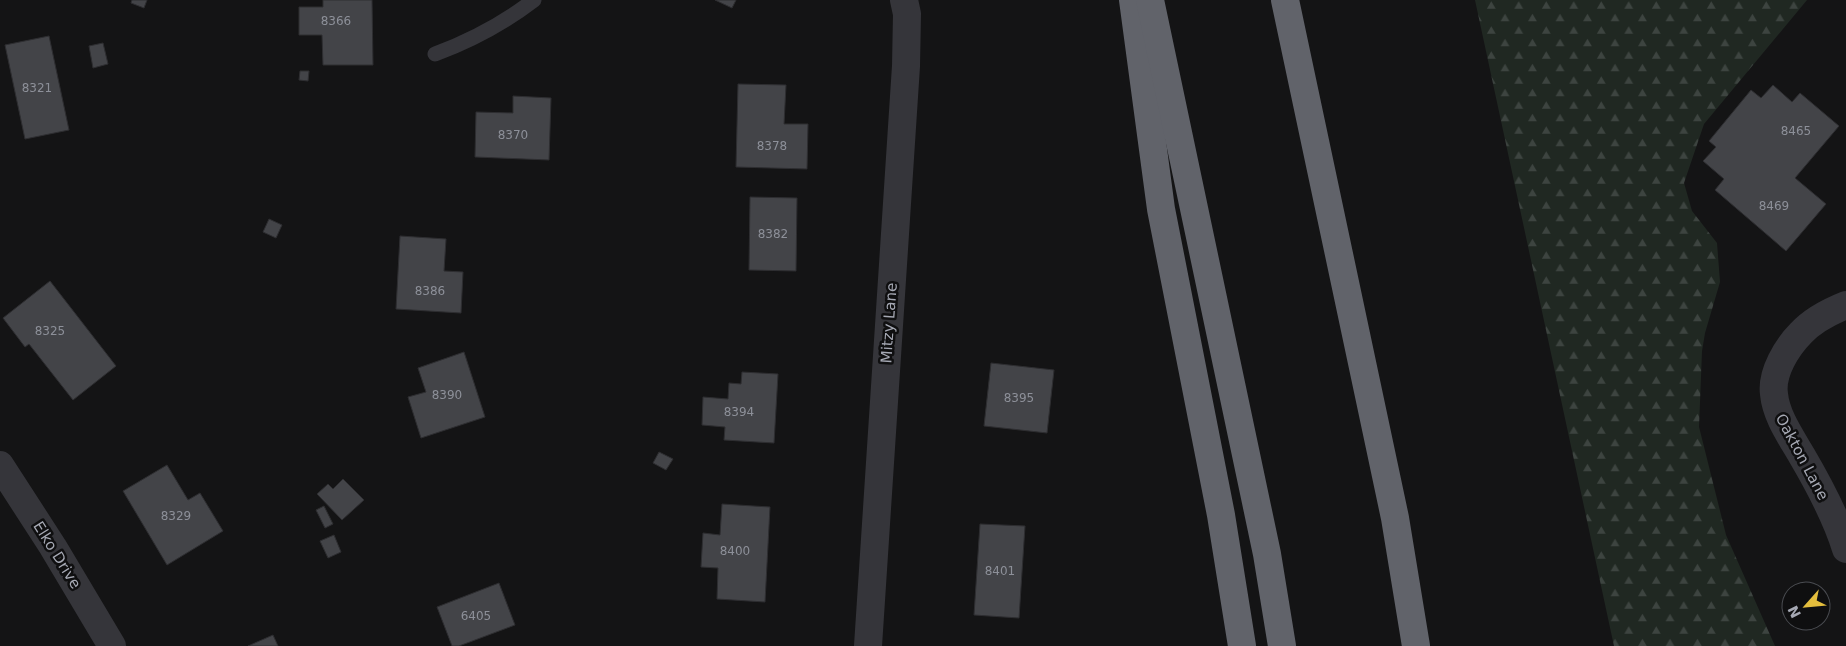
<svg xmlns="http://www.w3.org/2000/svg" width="1846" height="646" font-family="'DejaVu Sans',sans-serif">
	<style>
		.forest { fill: url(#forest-firs) }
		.building { fill: #434448; stroke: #2e2e31 }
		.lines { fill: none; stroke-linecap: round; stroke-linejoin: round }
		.lane { stroke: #35353a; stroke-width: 15 }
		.street { stroke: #35353a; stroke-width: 28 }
		.highway { stroke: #61636a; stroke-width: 28 }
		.labels { text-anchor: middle; stroke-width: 5; stroke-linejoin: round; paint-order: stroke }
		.number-label { font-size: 12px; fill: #8d9099 }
		.street-label { font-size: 15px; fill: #a6a9b4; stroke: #0f0f10 }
	</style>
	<defs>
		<pattern id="forest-firs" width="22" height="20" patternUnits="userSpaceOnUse" patternTransform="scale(1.25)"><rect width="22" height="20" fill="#202822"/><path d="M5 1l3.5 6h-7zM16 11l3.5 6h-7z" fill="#3d4440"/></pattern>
	</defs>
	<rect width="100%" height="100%" fill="#141415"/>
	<!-- forest -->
	<path class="forest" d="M1475,0H1807L1704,124L1684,183L1692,211L1717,243L1720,282L1705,333L1702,351L1699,427L1726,535L1775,646H1614Z"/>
	<!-- building -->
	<g class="building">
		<path d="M132,0H147L144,8L131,3Z"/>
		<path d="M323,0H372L373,65H323L322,35H299V7H323Z"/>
		<path d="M715,0H736L732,8Z"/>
		<path d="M49,36L69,130L25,139L5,45Z"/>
		<path d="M103,43L108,64L93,68L89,46Z"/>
		<path d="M300,71H309L308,81L299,80Z"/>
		<path d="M738,84L786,85L784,124H808L807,169L736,167Z"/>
		<path d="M1773,85L1792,102L1800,93L1839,126L1795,178L1826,204L1786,251L1715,190L1724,179L1703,161L1716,147L1709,141L1751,90L1761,98Z"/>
		<path d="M513,96L551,98L549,160L475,157L476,112L513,113Z"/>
		<path d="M750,197L797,198L796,271L749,270Z"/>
		<path d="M269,219L282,225L276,238L263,232Z"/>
		<path d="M400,236L446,239L444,271L463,272L461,313L396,309Z"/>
		<path d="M50,281L116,366L73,400L29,344L25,347L3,318Z"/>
		<path d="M464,352L485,417L421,438L408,397L426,392L418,368Z"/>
		<path d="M991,363L1054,370L1047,433L984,426Z"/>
		<path d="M742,372L778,374L774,443L724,440L725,427L702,425L703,397L728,399L729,383L741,384Z"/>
		<path d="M659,452L673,459L666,470L653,463Z"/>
		<path d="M167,465L188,500L200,493L223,531L167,565L123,491Z"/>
		<path d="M343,479L364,500L342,520L317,494L328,484L333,489Z"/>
		<path d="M722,504L770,507L765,602L717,599L718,568L701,567L703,533L720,535Z"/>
		<path d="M324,506L333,524L325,528L316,510Z"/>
		<path d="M980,524L1025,526L1019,618L974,615Z"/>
		<path d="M334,535L341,552L328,558L320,541Z"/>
		<path d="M499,583L515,625L459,646H452L437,607Z"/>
		<path d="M273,635L278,646H248Z"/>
	</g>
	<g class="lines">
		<!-- lane -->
		<path class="lane" d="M435,54C470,41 504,23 534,0"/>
		<!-- street -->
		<g class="street">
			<path d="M1846,305C1831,311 1812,321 1801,333C1787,347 1771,373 1774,394C1776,416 1791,437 1802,456C1819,485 1836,516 1846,549"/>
			<path d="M0,465L53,547L112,646"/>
			<path d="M868,646L906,66L907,14L904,0"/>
		</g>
		<!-- highway -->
		<g class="highway">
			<path d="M1133,0L1161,209L1221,515L1242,646"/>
			<path d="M1150,0L1267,554L1282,646"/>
			<path d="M1285,0L1395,518L1416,646"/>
		</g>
	</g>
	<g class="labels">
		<!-- number labels -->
		<g class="number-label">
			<text x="336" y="25">8366</text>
			<text x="37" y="92">8321</text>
			<text x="1796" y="135">8465</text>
			<text x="513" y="139">8370</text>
			<text x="772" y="150">8378</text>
			<text x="1774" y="210">8469</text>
			<text x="773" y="238">8382</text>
			<text x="430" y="295">8386</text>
			<text x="50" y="335">8325</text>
			<text x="447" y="399">8390</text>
			<text x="1019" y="402">8395</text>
			<text x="739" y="416">8394</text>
			<text x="176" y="520">8329</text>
			<text x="735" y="555">8400</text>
			<text x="1000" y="575">8401</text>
			<text x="476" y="620">6405</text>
		</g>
		<!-- street labels -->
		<g class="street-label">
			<text transform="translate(889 323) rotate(-86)" y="5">Mitzy Lane</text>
			<text transform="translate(1802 457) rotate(62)" y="5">Oakton Lane</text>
			<text transform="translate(57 555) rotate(58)" y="5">Elko Drive</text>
		</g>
	</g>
	<!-- north arrow -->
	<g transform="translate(1806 606) rotate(243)"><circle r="24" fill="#0f0f10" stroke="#4b4d52"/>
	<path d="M0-4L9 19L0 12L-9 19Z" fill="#e4be3d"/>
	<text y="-8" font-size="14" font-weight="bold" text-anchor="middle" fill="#a6a9b4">N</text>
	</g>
</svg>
